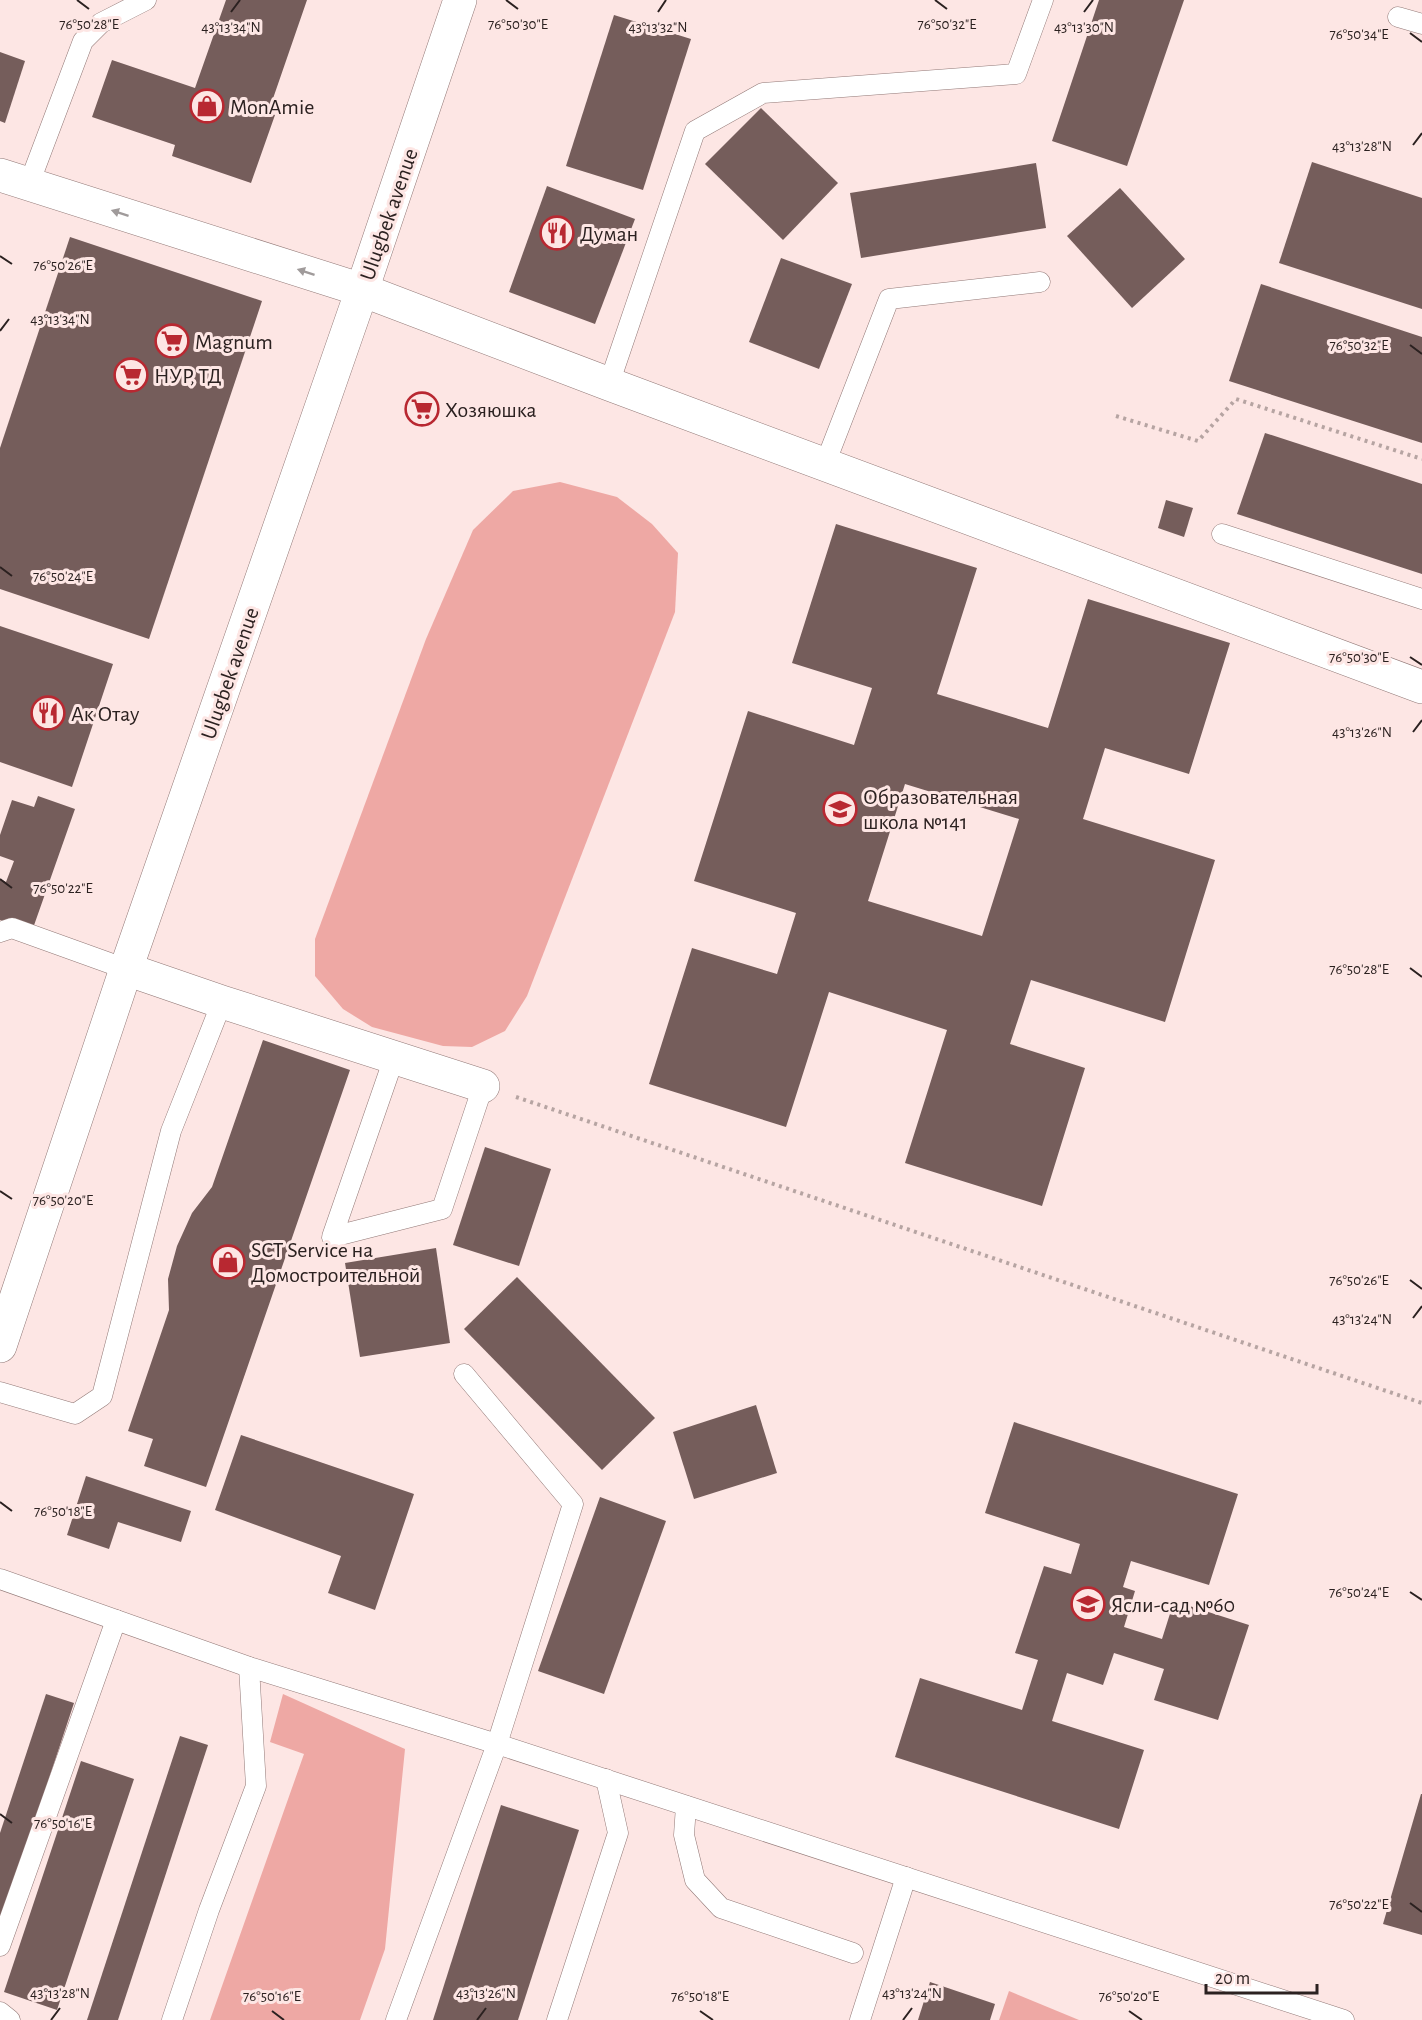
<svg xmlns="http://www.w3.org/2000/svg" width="1422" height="2020" font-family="'Alegreya Sans',sans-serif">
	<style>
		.green { fill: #eea8a4 }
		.building { fill: #755d5b; fill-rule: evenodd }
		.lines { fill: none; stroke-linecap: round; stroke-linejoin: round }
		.lane-casing { stroke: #927977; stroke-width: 21 }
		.street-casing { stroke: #927977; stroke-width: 34 }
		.secondary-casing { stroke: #927977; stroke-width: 34 }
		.path { stroke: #b6a4a2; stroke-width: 4; stroke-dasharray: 3 4.5; stroke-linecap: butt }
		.lane { stroke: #fff; stroke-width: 20 }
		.street { stroke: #fff; stroke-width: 33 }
		.secondary { stroke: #fff; stroke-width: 33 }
		.oneway { fill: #a09b9b }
		.ticks { fill: none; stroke: #2b2120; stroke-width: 2 }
		.labels { text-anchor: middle; stroke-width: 6; stroke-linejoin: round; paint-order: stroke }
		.poi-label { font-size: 22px; fill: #2b2120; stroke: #fde6e4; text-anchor: start }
		.street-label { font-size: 22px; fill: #2b2120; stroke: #fde6e4 }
		.ticks-label { font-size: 15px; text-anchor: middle; fill: #2b2120; stroke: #fde6e4; stroke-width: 6; stroke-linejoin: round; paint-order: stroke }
	</style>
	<rect width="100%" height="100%" fill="#fde6e4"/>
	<!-- green -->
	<g class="green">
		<path d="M560,482L617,497L652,524L678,553L675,612L527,996L505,1031L472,1047L443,1046L372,1027L343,1009L315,976V939L426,639L473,530L513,491Z"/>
		<path d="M283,1694L405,1749L385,1949L360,2020H210L304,1754L270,1742Z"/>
		<path d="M1009,1991L1079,2020H999Z"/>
	</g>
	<!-- building -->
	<g class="building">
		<path d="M226,0H307L268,113L275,115L251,183L172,156L175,145L92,117L112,60L195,88Z"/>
		<path d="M1099,0H1184L1127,166L1052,141Z"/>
		<path d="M614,15L691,39L643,190L566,166Z"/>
		<path d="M0,52L25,61L5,123L0,121Z"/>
		<path d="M761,108L838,183L783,240L705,164Z"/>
		<path d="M1312,162L1422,198V309L1279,263Z"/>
		<path d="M1036,163L1046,228L861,258L850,193Z"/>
		<path d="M547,186L635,219L595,324L509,292Z"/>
		<path d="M1120,188L1185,259L1132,308L1067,236Z"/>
		<path d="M70,237L262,301L149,639L0,589V448Z"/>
		<path d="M781,258L852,284L819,369L749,342Z"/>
		<path d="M1261,284L1422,337V443L1229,381Z"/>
		<path d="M1265,433L1422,484V574L1237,514Z"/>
		<path d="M1166,500L1193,508L1184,537L1158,528Z"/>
		<path d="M836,524L977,568L937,694L1048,728L1088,599L1230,643L1189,774L1105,748L1083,819L1215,860L1165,1022L1031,980L1010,1044L1085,1068L1042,1206L905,1163L947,1030L829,992L786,1127L649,1084L692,948L777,974L796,913L694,881L748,711L854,745L872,688L792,663ZM905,784L1019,819L982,936L868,901Z"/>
		<path d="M0,626L113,664L72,787L0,762Z"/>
		<path d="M38,796L75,809L32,931L0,920V879L6,882L14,861L0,856V835L12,800L34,807Z"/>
		<path d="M263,1040L350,1070L206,1487L144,1466L153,1439L128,1431L169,1310L168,1279L177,1246L192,1213L212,1187Z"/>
		<path d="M485,1147L551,1169L519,1266L453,1245Z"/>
		<path d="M436,1248L450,1343L360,1357L345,1263Z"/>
		<path d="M517,1277L655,1418L602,1470L464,1329Z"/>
		<path d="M756,1405L777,1473L694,1499L673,1432Z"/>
		<path d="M1014,1422L1238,1494L1209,1585L1131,1561L1123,1587L1135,1591L1124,1627L1162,1639L1174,1601L1249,1625L1218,1720L1154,1700L1164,1669L1114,1653L1103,1685L1067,1673L1052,1721L1144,1750L1119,1829L895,1757L920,1678L1022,1710L1038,1660L1015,1653L1044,1566L1071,1574L1080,1544L985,1513Z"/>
		<path d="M241,1435L414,1494L375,1610L328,1593L341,1556L215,1510Z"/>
		<path d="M86,1476L191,1511L181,1542L118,1522L109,1549L67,1535Z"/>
		<path d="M600,1497L666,1521L604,1694L538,1671Z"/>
		<path d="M46,1694L74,1703L0,1926V1833Z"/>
		<path d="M180,1736L208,1745L118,2020H87Z"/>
		<path d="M81,1761L134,1779L57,2010L4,1992Z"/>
		<path d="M1421,1794H1422V1935L1383,1924Z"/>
		<path d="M501,1805L579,1830L518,2020H433Z"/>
		<path d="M930,1982L995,2004L990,2020H918Z"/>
	</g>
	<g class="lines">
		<!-- lane casing -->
		<g class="lane-casing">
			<g id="lane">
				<path d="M1398,17L1422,24"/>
				<path d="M29,184L83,41L101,23L146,0"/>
				<path d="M609,384L695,131L763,93L1016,74L1043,0"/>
				<path d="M825,464L889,299L1040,282"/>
				<path d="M1222,534L1422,599"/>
				<path d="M0,932L12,928L126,969"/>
				<path d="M394,1058L332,1237L442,1209L483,1086"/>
				<path d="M0,1392L75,1414L102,1396L171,1131L222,1002"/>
				<path d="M0,1579L249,1667L497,1744L1344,2020"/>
				<path d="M686,1806L684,1835L695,1880L721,1908L853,1953"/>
				<path d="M0,1946L116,1620"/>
				<path d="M0,2012L10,2020"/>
				<path d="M172,2020L209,1910L256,1786L249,1667"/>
				<path d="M396,2020L497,1744L573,1504L464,1374"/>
				<path d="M557,2020L618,1833L606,1779"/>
				<path d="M860,2020L906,1877"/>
			</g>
		</g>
		<!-- street casing -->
		<g class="street-casing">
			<g id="street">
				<path d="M0,175L362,290L609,384L1422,687"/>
				<path d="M126,969L222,1002L483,1086"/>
			</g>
		</g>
		<!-- secondary casing -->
		<g class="secondary-casing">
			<path id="secondary" d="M0,1346L126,969L362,290L460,0"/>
		</g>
		<!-- path -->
		<g class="path">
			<path d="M1116,416L1198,441L1236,399L1422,459"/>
			<path d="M516,1097L1422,1403"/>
		</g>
		<!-- lane -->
		<use href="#lane" class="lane"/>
		<!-- street -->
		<use href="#street" class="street"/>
		<!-- secondary -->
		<use href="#secondary" class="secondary"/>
	</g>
	<!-- one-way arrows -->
	<defs><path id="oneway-solid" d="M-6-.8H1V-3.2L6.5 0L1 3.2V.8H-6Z" transform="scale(1.5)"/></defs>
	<g class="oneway">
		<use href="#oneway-solid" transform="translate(120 213) rotate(-162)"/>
		<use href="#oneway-solid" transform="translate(306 272) rotate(-162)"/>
	</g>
	<!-- ticks -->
	<path class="ticks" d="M77,0L89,9M506,0L518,9M935,0L947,9M231,12L240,0M658,12L666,0M1084,12L1093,0M1410,33L1422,42M1413,145L1422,133M0,256L12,264M0,331L9,319M1410,345L1422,354M0,567L12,576M1410,657L1422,665M1413,732L1422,720M0,879L12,888M1410,968L1422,977M0,1191L12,1199M1410,1280L1422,1289M1413,1318L1422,1306M0,1502L12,1511M1410,1592L1422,1600M0,1814L12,1823M1410,1903L1422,1912M272,2011L284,2020M700,2011L713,2020M1129,2011L1142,2020M51,2020L60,2008M477,2020L486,2008M903,2020L912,2008"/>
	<!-- icons -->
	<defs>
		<g id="shop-ring" transform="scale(1.725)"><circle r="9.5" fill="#fde6e4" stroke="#b82831" stroke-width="1.5"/><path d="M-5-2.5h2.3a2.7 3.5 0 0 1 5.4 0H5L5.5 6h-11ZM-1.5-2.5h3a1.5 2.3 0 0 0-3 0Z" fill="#b82831"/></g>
		<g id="restaurant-ring" transform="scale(1.725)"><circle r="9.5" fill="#fde6e4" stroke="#b82831" stroke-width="1.5"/><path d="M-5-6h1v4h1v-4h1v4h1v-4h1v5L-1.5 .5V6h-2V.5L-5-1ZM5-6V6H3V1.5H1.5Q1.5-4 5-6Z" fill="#b82831"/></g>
		<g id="supermarket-ring" transform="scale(1.725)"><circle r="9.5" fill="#fde6e4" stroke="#b82831" stroke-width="1.5"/><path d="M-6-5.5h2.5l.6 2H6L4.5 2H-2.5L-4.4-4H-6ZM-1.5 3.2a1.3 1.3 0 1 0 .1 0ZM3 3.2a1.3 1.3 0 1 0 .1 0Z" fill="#b82831"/></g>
		<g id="school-ring" transform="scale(1.725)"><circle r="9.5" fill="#fde6e4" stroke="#b82831" stroke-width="1.5"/><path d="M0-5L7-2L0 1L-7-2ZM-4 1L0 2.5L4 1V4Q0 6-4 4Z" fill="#b82831"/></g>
	</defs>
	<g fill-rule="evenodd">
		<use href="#shop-ring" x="207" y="106"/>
		<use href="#restaurant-ring" x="557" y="233"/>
		<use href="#supermarket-ring" x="172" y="341"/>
		<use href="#supermarket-ring" x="131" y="375"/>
		<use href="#supermarket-ring" x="422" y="409"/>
		<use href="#restaurant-ring" x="48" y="713"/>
		<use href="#school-ring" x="840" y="809"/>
		<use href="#shop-ring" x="228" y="1262"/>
		<use href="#school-ring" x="1088" y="1604"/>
	</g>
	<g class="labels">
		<!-- poi labels -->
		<g class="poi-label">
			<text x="230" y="114">MonAmie</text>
			<text x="580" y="241">Думан</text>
			<text x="195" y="349">Magnum</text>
			<text x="154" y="383">НУР, ТД</text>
			<text x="445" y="417">Хозяюшка</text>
			<text x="71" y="721">Ак Отау</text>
			<text x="863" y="804">Образовательная<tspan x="863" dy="25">школа №141</tspan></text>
			<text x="251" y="1257">SCT Service на<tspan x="251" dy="25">Домостроительной</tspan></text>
			<text x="1111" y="1612">Ясли-сад №60</text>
		</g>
		<!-- street labels -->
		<g class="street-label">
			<text transform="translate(388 214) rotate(-71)" y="8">Ulugbek avenue</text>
			<text transform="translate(229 673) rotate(-71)" y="8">Ulugbek avenue</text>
		</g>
	</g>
	<g class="ticks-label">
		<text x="89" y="29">76°50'28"E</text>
		<text x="518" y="29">76°50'30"E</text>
		<text x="947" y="29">76°50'32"E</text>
		<text x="231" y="32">43°13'34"N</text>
		<text x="658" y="32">43°13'32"N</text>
		<text x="1084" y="32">43°13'30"N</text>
		<text x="1359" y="39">76°50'34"E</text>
		<text x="1362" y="151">43°13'28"N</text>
		<text x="63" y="270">76°50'26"E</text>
		<text x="60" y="324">43°13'34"N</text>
		<text x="1359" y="350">76°50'32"E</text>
		<text x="63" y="581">76°50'24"E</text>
		<text x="1359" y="662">76°50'30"E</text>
		<text x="1362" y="737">43°13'26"N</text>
		<text x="63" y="893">76°50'22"E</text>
		<text x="1359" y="974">76°50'28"E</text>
		<text x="63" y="1205">76°50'20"E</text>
		<text x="1359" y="1285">76°50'26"E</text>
		<text x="1362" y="1324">43°13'24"N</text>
		<text x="63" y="1516">76°50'18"E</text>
		<text x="1359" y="1597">76°50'24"E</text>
		<text x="63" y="1828">76°50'16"E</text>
		<text x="1359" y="1909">76°50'22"E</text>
		<text x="60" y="1998">43°13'28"N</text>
		<text x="486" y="1998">43°13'26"N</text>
		<text x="912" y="1998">43°13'24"N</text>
		<text x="272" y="2001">76°50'16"E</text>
		<text x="700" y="2001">76°50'18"E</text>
		<text x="1129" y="2001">76°50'20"E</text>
	</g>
	<!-- scale -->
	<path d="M1206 1984v9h111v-9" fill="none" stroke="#2b2120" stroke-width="3"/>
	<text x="1215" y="1984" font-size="18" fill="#2b2120" stroke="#fde6e4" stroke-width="4.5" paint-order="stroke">20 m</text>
</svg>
